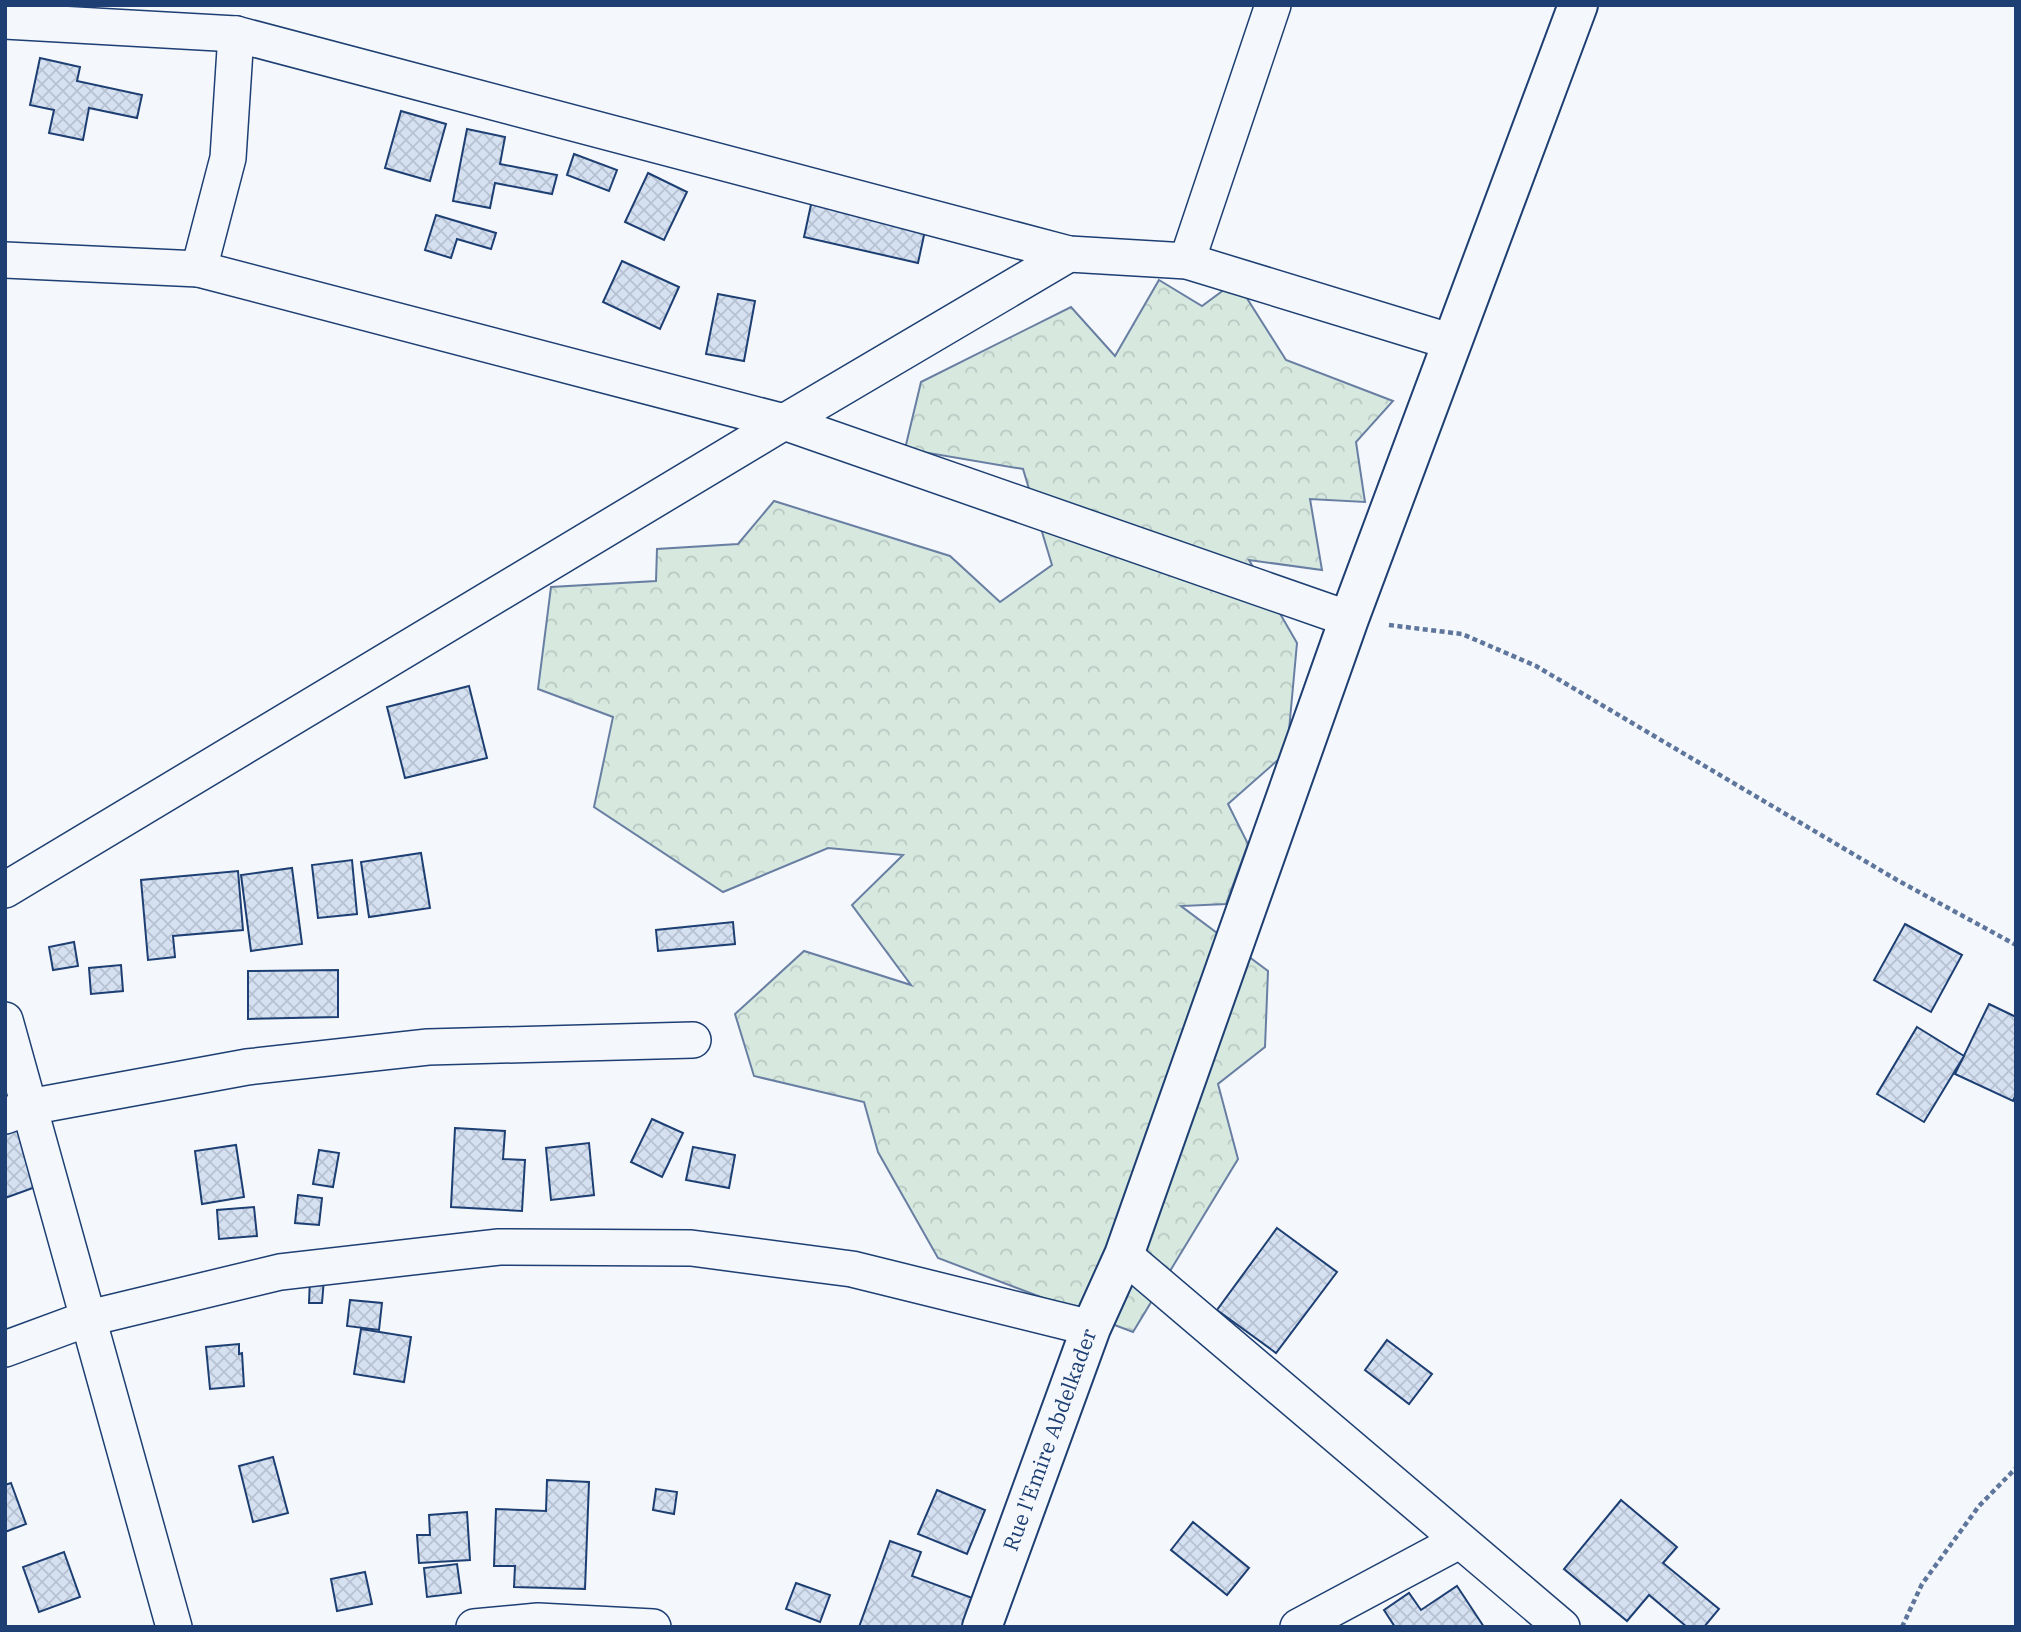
<svg xmlns="http://www.w3.org/2000/svg" width="2021" height="1632" font-family="'IBM Plex Serif',serif">
	<style>
		.forest { fill: url(#forest-crowns); stroke: #687fa3; stroke-width: 2 }
		.building { fill: url(#building-cross-hatch); stroke: #1d3f73; stroke-width: 2 }
		.lines { fill: none; stroke-linecap: round; stroke-linejoin: round }
		.minor-casing { stroke: #1d3f73; stroke-width: 38 }
		.secondary-casing { stroke: #1d3f73; stroke-width: 42 }
		.path { stroke: #5e769c; stroke-width: 4.5; stroke-dasharray: 5 3.5; stroke-linecap: butt }
		.minor { stroke: #f4f7fb; stroke-width: 35 }
		.secondary { stroke: #f4f7fb; stroke-width: 38 }
		.labels { text-anchor: middle; stroke-width: 5; stroke-linejoin: round; paint-order: stroke }
		.street-label { font-size: 21px; fill: #1d3f73; stroke: #f4f7fb }
	</style>
	<defs>
		<pattern id="forest-crowns" width="20" height="18" patternUnits="userSpaceOnUse" patternTransform="scale(1.75)"><rect width="20" height="18" fill="#d7e8df"/><path d="M2 6a3 3 0 1 1 6 0M12 15a3 3 0 1 1 6 0" fill="none" stroke="#b8c8c3"/></pattern>
		<pattern id="building-cross-hatch" width="8" height="8" patternUnits="userSpaceOnUse" patternTransform="scale(1.75)"><rect width="8" height="8" fill="#d5e0f0"/><path d="M0 0l8 8M0 8l8-8" fill="none" stroke="#b6c1d1"/></pattern>
	</defs>
	<rect width="100%" height="100%" fill="#f4f7fb"/>
	<!-- forest -->
	<path class="forest" d="M1159,280L1202,306L1236,281L1286,360L1393,401L1356,442L1365,502L1310,499L1322,570L1249,560L1297,643L1287,752L1228,804L1248,844L1226,904L1181,906L1268,971L1265,1047L1218,1084L1238,1159L1133,1332L938,1258L878,1152L864,1102L754,1076L735,1014L804,951L911,985L852,905L903,855L828,848L723,892L594,807L613,717L538,689L551,587L656,581L657,549L738,544L774,501L950,556L1000,602L1052,565L1023,469L905,449L921,382L1071,307L1115,356Z"/>
	<!-- building -->
	<g class="building">
		<path d="M40,58L80,67L77,81L142,95L137,118L89,108L83,140L49,133L54,110L30,105Z"/>
		<path d="M401,111L446,124L430,181L385,168Z"/>
		<path d="M467,129L505,137L500,164L557,175L552,194L495,183L490,208L453,201Z"/>
		<path d="M574,154L617,170L609,191L567,175Z"/>
		<path d="M648,173L687,192L664,240L625,222Z"/>
		<path d="M812,200L926,226L918,263L804,237Z"/>
		<path d="M436,215L496,233L491,249L457,239L451,258L425,250Z"/>
		<path d="M622,261L679,287L660,329L603,302Z"/>
		<path d="M718,294L755,301L744,361L706,354Z"/>
		<path d="M469,686L487,758L405,778L387,707Z"/>
		<path d="M421,853L430,908L369,917L361,862Z"/>
		<path d="M352,860L357,914L318,918L312,865Z"/>
		<path d="M292,868L302,944L251,951L241,875Z"/>
		<path d="M238,871L243,930L173,936L175,957L148,960L141,880Z"/>
		<path d="M733,922L735,944L658,951L656,930Z"/>
		<path d="M1905,924L1962,955L1931,1012L1874,980Z"/>
		<path d="M74,942L78,966L53,970L49,947Z"/>
		<path d="M121,965L123,991L91,994L89,968Z"/>
		<path d="M338,970V1017L248,1019V971Z"/>
		<path d="M1989,1004L2016,1017V1094L2013,1101L1955,1074Z"/>
		<path d="M1917,1027L1964,1056L1924,1122L1877,1094Z"/>
		<path d="M652,1119L683,1133L662,1177L631,1162Z"/>
		<path d="M21,1123L44,1184L5,1198V1129Z"/>
		<path d="M455,1128L505,1131L503,1159L525,1160L522,1211L451,1207Z"/>
		<path d="M589,1143L594,1195L551,1200L546,1148Z"/>
		<path d="M236,1145L244,1197L202,1204L195,1151Z"/>
		<path d="M693,1147L735,1155L729,1188L686,1180Z"/>
		<path d="M319,1150L339,1153L333,1187L313,1184Z"/>
		<path d="M298,1195L322,1198L319,1225L295,1223Z"/>
		<path d="M254,1207L257,1236L219,1239L217,1210Z"/>
		<path d="M1277,1228L1337,1272L1276,1353L1217,1310Z"/>
		<path d="M310,1278L324,1279L322,1303H309Z"/>
		<path d="M350,1300L382,1303L379,1330L347,1326Z"/>
		<path d="M361,1329L411,1337L404,1382L354,1374Z"/>
		<path d="M1387,1340L1432,1374L1409,1404L1365,1370Z"/>
		<path d="M239,1344V1354L242,1353L244,1386L210,1389L206,1347Z"/>
		<path d="M273,1457L288,1513L253,1522L239,1466Z"/>
		<path d="M547,1480L589,1482L585,1589L514,1587L515,1566H494L496,1509L546,1511Z"/>
		<path d="M11,1483L26,1524L5,1532V1485Z"/>
		<path d="M656,1489L677,1492L674,1514L653,1510Z"/>
		<path d="M937,1490L985,1510L967,1554L918,1534Z"/>
		<path d="M1621,1500L1677,1547L1663,1563L1719,1609L1704,1627H1687L1649,1595L1627,1621L1564,1569Z"/>
		<path d="M467,1512L470,1560L419,1563L417,1535H430L429,1515Z"/>
		<path d="M1193,1522L1249,1568L1227,1595L1171,1550Z"/>
		<path d="M890,1541L921,1552L912,1576L978,1600L969,1627H859Z"/>
		<path d="M64,1552L80,1597L39,1612L23,1567Z"/>
		<path d="M457,1564L461,1593L427,1597L424,1568Z"/>
		<path d="M365,1572L372,1604L337,1611L331,1579Z"/>
		<path d="M796,1583L830,1595L820,1622L786,1609Z"/>
		<path d="M1457,1586L1484,1627H1395L1384,1610L1409,1593L1421,1610Z"/>
	</g>
	<g class="lines">
		<!-- minor casing -->
		<g class="minor-casing">
			<g id="minor">
				<path d="M5,21L236,34L1069,254L1187,261L1452,342"/>
				<path d="M5,260L199,269L784,422L1349,619"/>
				<path d="M1187,261L1273,5"/>
				<path d="M199,269L228,158L236,34"/>
				<path d="M5,890L784,422L1069,254"/>
				<path d="M5,1020L174,1627"/>
				<path d="M5,1116L29,1107L247,1067L428,1047L693,1040"/>
				<path d="M1124,1255L1562,1627"/>
				<path d="M5,1349L89,1318L280,1272L499,1247L691,1248L852,1269L1091,1328"/>
				<path d="M474,1627L538,1621L653,1627"/>
				<path d="M1298,1627L1459,1541"/>
			</g>
		</g>
		<!-- secondary casing -->
		<g class="secondary-casing">
			<path id="secondary" d="M982,1627L1091,1328L1124,1255L1349,619L1578,5"/>
		</g>
		<!-- path -->
		<g class="path">
			<path d="M1389,625L1462,634L1536,666L1897,880L2016,945"/>
			<path d="M1902,1627L1922,1584L1979,1506L2016,1468"/>
		</g>
		<!-- minor -->
		<use href="#minor" class="minor"/>
		<!-- secondary -->
		<use href="#secondary" class="secondary"/>
	</g>
	<g class="labels">
		<!-- street labels -->
		<g class="street-label">
			<text transform="translate(1050 1440) rotate(-70)" y="7">Rue l'Emire Abdelkader</text>
		</g>
	</g>
	<!-- border -->
	<rect width="2021" height="1632" fill="none" stroke="#1d3f73" stroke-width="14"/>
</svg>
